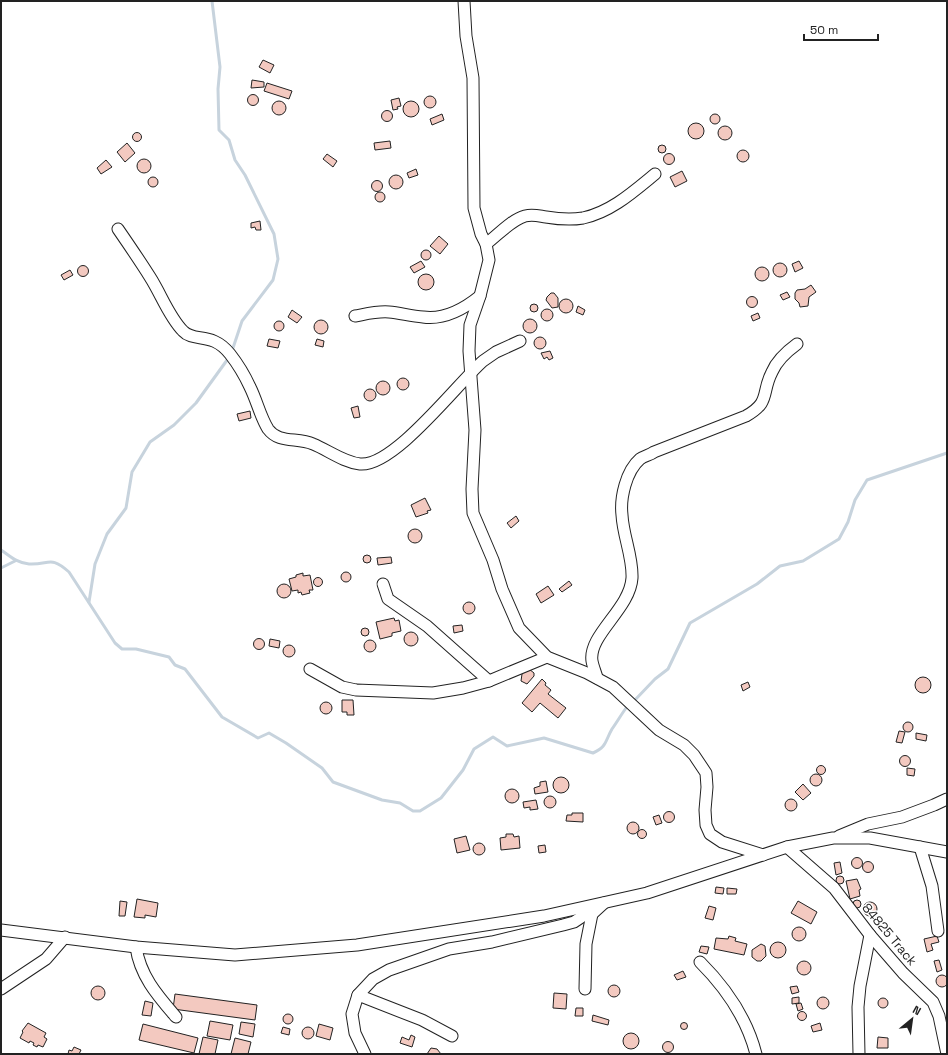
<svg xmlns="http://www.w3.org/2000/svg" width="948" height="1055" font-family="'Space Grotesk',sans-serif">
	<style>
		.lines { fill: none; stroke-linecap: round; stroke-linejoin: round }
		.stream { stroke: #c7d3dd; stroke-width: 3 }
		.building { fill: #f3c9c0; stroke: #222 }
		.minor-casing { stroke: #222; stroke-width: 13 }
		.minor { stroke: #fff; stroke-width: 11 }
		.labels { text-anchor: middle; stroke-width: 3; stroke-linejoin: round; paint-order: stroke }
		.street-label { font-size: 13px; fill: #222; stroke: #fff }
	</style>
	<rect width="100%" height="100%" fill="#fff"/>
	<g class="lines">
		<!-- stream -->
		<g class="stream">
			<path d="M212,1L220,67L218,89L219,130L229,140L235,160L245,175L274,234L278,259L273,280L242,321L232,351"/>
			<path d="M1,550C10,556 17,563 29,564C50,565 50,555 69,572L115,643L122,649H136L169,657L175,665L185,669L222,717L258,738L269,733L286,743L322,768L333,782L382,800L400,803L413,811H420L441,798L463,770L474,749L493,737L507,746L544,738L593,753C607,747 605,741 612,729C617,722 621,715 626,708"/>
			<path d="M1,568L15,561"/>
			<path d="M89,602L95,564L107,534L126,508L132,472L150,442L174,425L196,403L230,356"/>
			<path d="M634,701L655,679L668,669L690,623L757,584L780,566L803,561L839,539L848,522L855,500L867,480L947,453"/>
		</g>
	</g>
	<!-- building -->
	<g class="building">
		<path d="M263,60L274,65L270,73L259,67Z"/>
		<path d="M252,80L264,82V87L251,88Z"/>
		<path d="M267,83L292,91L289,99L264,91Z"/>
		<circle cx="253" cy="100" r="5.5"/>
		<circle cx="430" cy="102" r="6"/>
		<path d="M399,98L401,106L397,107L398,109L393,110L391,100Z"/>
		<circle cx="411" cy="109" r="8"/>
		<circle cx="279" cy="108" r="7"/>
		<circle cx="387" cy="116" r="5.5"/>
		<circle cx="715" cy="119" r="5"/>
		<path d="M442,114L444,120L432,125L430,119Z"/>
		<circle cx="696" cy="131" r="8"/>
		<circle cx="725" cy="133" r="7"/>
		<circle cx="137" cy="137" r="4.5"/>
		<path d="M390,141L391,148L375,150L374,143Z"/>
		<path d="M127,143L135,153L125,162L117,152Z"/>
		<circle cx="662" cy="149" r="4"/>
		<circle cx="743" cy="156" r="6"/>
		<circle cx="669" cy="159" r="5.5"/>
		<path d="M327,154L337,161L333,167L323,159Z"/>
		<circle cx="144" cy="166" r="7"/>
		<path d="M106,160L112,167L101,174L97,168Z"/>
		<path d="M416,169L418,175L409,178L407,173Z"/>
		<path d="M682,171L687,181L675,187L670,177Z"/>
		<circle cx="396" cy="182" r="7"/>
		<circle cx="153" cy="182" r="5"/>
		<circle cx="377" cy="186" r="5.5"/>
		<circle cx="380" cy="197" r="5"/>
		<path d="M260,221L261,230H256L255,227L251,228V223Z"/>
		<path d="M439,236L448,244L440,254L430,246Z"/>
		<circle cx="426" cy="255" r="5"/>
		<path d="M421,261L425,267L414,273L410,267Z"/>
		<path d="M799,261L803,268L795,272L792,264Z"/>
		<circle cx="780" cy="270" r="7"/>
		<circle cx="83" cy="271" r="5.5"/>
		<circle cx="762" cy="274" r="7"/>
		<path d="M70,270L73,275L64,280L61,275Z"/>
		<circle cx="426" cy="282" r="8"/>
		<path d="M811,285L816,292L809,297L808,306L800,307L799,303L795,299V293L797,290L805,289Z"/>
		<path d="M787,292L790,297L783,300L780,295Z"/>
		<path d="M551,293H554L558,298V307L552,308L546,300L547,297Z"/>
		<circle cx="752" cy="302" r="5.5"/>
		<circle cx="566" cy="306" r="7"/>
		<circle cx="534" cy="308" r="4"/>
		<path d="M578,306L585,310L583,315L576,312Z"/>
		<circle cx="547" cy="315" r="6"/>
		<path d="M292,310L302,317L297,323L288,317Z"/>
		<path d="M758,313L760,318L753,321L751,316Z"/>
		<circle cx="530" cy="326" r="7"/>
		<circle cx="321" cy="327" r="7"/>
		<circle cx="279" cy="326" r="5"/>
		<circle cx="540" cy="343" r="6"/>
		<path d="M269,339L280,341L278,348L267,346Z"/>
		<path d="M317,339L324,341L323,347L315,345Z"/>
		<path d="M550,351L553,358L549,360L547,357L544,359L541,353Z"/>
		<circle cx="403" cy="384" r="6"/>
		<circle cx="383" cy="388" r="7"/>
		<circle cx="370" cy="395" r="6"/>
		<path d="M358,406L360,417L354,418L351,408Z"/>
		<path d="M250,411L251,418L239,421L237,414Z"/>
		<path d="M425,498L431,510L427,511L428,513L416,517L411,505Z"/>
		<path d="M516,516L519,521L511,528L507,523Z"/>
		<circle cx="415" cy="536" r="7"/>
		<circle cx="367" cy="559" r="4"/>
		<path d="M391,557L392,563L378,565L377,558Z"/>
		<circle cx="346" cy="577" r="5"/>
		<path d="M303,573V576L310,575L313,590H309L310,593L302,595L301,592L298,593V590L292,591L289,579L296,577V575Z"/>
		<circle cx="318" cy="582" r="4.5"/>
		<path d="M569,581L572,585L562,592L559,589Z"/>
		<circle cx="284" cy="591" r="7"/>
		<path d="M548,586L554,595L541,603L536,594Z"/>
		<circle cx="469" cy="608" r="6"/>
		<path d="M394,618L395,621L399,620L401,631L392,633V636L380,639L376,622Z"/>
		<path d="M462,625L463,631L454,633L453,626Z"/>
		<circle cx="365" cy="632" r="4"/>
		<circle cx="411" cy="639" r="7"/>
		<circle cx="259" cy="644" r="5.5"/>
		<path d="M270,639L280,641L279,648L269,646Z"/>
		<circle cx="370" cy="646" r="6"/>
		<circle cx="289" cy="651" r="6"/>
		<path d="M529,669L534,673V676L527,684L521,681L522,674L523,671Z"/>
		<circle cx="923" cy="685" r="8"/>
		<path d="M542,679L546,683L545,685L551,690L548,694L566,708L558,718L540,703L532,712L522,703Z"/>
		<path d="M748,682L750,687L743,691L741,685Z"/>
		<path d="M342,700H353L354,715H347V712H342Z"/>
		<circle cx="326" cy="708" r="6"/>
		<circle cx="908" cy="727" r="5"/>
		<path d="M899,731L905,732L902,743L896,742Z"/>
		<path d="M916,733L927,735L926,741L916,739Z"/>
		<circle cx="905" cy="761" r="5.5"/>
		<circle cx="821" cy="770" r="4.5"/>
		<path d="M907,768L915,769L914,776L907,775Z"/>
		<circle cx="816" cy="780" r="6"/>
		<circle cx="561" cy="785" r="8"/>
		<path d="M546,781L548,792L535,794L534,788L540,786V782Z"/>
		<path d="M803,784L811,793L803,800L795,792Z"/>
		<circle cx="512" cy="796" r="7"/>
		<circle cx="550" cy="802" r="6"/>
		<circle cx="791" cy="805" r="6"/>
		<path d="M536,800L538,809L530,810V807L524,808L523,802Z"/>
		<circle cx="669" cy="817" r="5.5"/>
		<path d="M572,813H583V822L566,821L567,815H572Z"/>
		<path d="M659,815L662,823L656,825L653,817Z"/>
		<circle cx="633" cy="828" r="6"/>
		<circle cx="642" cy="834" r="4.5"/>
		<path d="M506,834H513L514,837L519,836L520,848L501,850L500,838L506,837Z"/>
		<path d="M466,836L470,850L457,853L454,839Z"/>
		<circle cx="479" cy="849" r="6"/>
		<path d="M545,845L546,852L539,853L538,846Z"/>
		<circle cx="857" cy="863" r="5.5"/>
		<circle cx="868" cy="867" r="5.5"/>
		<path d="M840,862L842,873L836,875L834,863Z"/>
		<circle cx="840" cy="880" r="4"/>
		<path d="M857,879L861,889L859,890L860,896L850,899L846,881Z"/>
		<path d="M716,887L724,888L723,894L715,893Z"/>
		<path d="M727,888L737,889L736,894H727Z"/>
		<path d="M137,899L158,903L156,917L145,915V918L134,917Z"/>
		<circle cx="857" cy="904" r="4"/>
		<path d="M120,901L127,902L125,916H119Z"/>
		<path d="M798,901L817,912L811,924L791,913Z"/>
		<circle cx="870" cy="909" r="7"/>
		<path d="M709,906L716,908L713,920L705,918Z"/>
		<circle cx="799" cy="934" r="7"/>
		<path d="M729,936L736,938L735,941L747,944L744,955L714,949L716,938L728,939Z"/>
		<path d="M937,936L939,942L931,944L933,950L927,952L924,939Z"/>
		<circle cx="778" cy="950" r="8"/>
		<path d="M761,944L765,946L766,956L761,961H757L752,957V950Z"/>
		<path d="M701,946L709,947L707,954L699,952Z"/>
		<path d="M939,960L942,970L937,972L934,961Z"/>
		<circle cx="804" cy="968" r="7"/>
		<path d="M683,971L686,977L677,980L674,975Z"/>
		<circle cx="942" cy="981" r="6"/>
		<circle cx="614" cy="991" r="6"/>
		<path d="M797,986L799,992L792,994L790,987Z"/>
		<circle cx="98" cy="993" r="7"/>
		<path d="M554,993L567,994L566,1009L553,1008Z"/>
		<path d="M175,994L257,1005L255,1020L173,1009Z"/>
		<circle cx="823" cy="1003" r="6"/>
		<path d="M799,997V1003L792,1004V998Z"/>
		<circle cx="883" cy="1003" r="5"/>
		<path d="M145,1001L153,1003L151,1016L142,1015Z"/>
		<path d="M801,1003L803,1009L798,1011L796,1004Z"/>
		<path d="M576,1008H583V1016H575Z"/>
		<circle cx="802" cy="1016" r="4.5"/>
		<circle cx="288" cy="1019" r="5"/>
		<path d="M593,1015L609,1020L608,1025L592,1021Z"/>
		<path d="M210,1021L233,1025L230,1040L207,1036Z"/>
		<path d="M241,1022L255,1024L253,1037L239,1034Z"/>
		<circle cx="684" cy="1026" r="3.5"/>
		<path d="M28,1023L46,1033L44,1037L47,1039L43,1047L38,1045L37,1047L33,1045L34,1043L30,1041L29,1043L20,1038L23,1032L22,1031Z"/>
		<path d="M820,1023L822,1030L813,1032L811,1026Z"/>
		<path d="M143,1024L198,1038L194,1053L139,1040Z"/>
		<path d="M319,1024L333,1028L330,1040L316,1036Z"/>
		<path d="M283,1027L290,1029L289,1035L281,1033Z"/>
		<circle cx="308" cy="1033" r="6"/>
		<circle cx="631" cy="1041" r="8"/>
		<path d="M411,1035L415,1037L412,1047L400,1043L402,1037L409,1040Z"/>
		<path d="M203,1037L218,1040L215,1054H199Z"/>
		<path d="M878,1037L888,1038V1048H877Z"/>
		<path d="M235,1038L251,1042L248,1054H231Z"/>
		<circle cx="668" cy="1047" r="5.5"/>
		<path d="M74,1047L81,1050L79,1054H68L69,1050L72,1051Z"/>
		<path d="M431,1048L437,1049L441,1054H427Z"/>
	</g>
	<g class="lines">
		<!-- minor casing -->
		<g class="minor-casing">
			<g id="minor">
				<path d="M464,1L466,36L473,78L474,208L481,234L486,244L489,260L480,296L470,325L469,351L475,430L472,489L473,513L493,560L502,589L519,628L547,657L587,673L613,687L659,730L684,745L694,755L706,773L707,787L705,810L706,825L710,834L722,842L763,855"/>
				<path d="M118,229C129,245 140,261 150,277C161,294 169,317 183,331C194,343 212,331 230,354C237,363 245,376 250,387C257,401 260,416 268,429C279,444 297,437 313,444C328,450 343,462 360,464C394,467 457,384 483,361L496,352L520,341"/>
				<path d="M486,244C498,235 511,220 525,216C533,214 539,216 546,217C558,219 571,220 583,218C611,212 633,192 655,174"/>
				<path d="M355,316C366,314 377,311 389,312C400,313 411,316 423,317C444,320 464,309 480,296"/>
				<path d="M383,584L388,599L427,626L489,681"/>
				<path d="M310,669L342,687L356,690L433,693L463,688L489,681L547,657"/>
				<path d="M597,678C596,673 593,667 592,661C588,635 630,609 632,578C633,557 623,536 622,515C620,498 626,471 640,459C644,456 650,455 654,452L746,416C771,402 761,393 772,372C777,360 786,352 797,344"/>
				<path d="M839,836L868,824L902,817L934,805L947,799"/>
				<path d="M787,847L834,888L870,935L903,973L933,1002L939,1016L947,1054"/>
				<path d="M920,847L932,886L938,931"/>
				<path d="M1,930L136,947L235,955L357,945L544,916L647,893L787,847L833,838H870L947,852"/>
				<path d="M136,947C140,976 158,996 176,1017"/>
				<path d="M700,962C725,987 747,1019 756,1054"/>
				<path d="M1,989L46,959L65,937"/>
				<path d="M585,989L586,944L592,914"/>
				<path d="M358,995L422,1020L452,1036"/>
				<path d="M365,1054L355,1033L352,1014L358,995L373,979L389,970L449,949L492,942L563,925L574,922L583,916L592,914L604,903"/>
				<path d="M859,1054L858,1007L860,986L870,935"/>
			</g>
		</g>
		<!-- minor -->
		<use href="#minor" class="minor"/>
	</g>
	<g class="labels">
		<!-- street labels -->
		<g class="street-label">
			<text transform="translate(890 934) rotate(50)" y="5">84825 Track</text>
		</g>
	</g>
	<!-- border -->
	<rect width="948" height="1055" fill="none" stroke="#222222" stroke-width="4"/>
	<!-- north arrow -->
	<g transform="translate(912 1019) rotate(29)" stroke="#ffffff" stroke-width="3" paint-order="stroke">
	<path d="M0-3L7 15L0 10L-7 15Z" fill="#222222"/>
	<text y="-6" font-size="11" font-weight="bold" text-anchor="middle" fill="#222222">N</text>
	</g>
	<!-- scale -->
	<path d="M804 34v6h74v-6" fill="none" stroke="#222222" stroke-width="2"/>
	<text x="810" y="34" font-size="12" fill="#222222" stroke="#ffffff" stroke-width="3" paint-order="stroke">50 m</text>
</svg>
